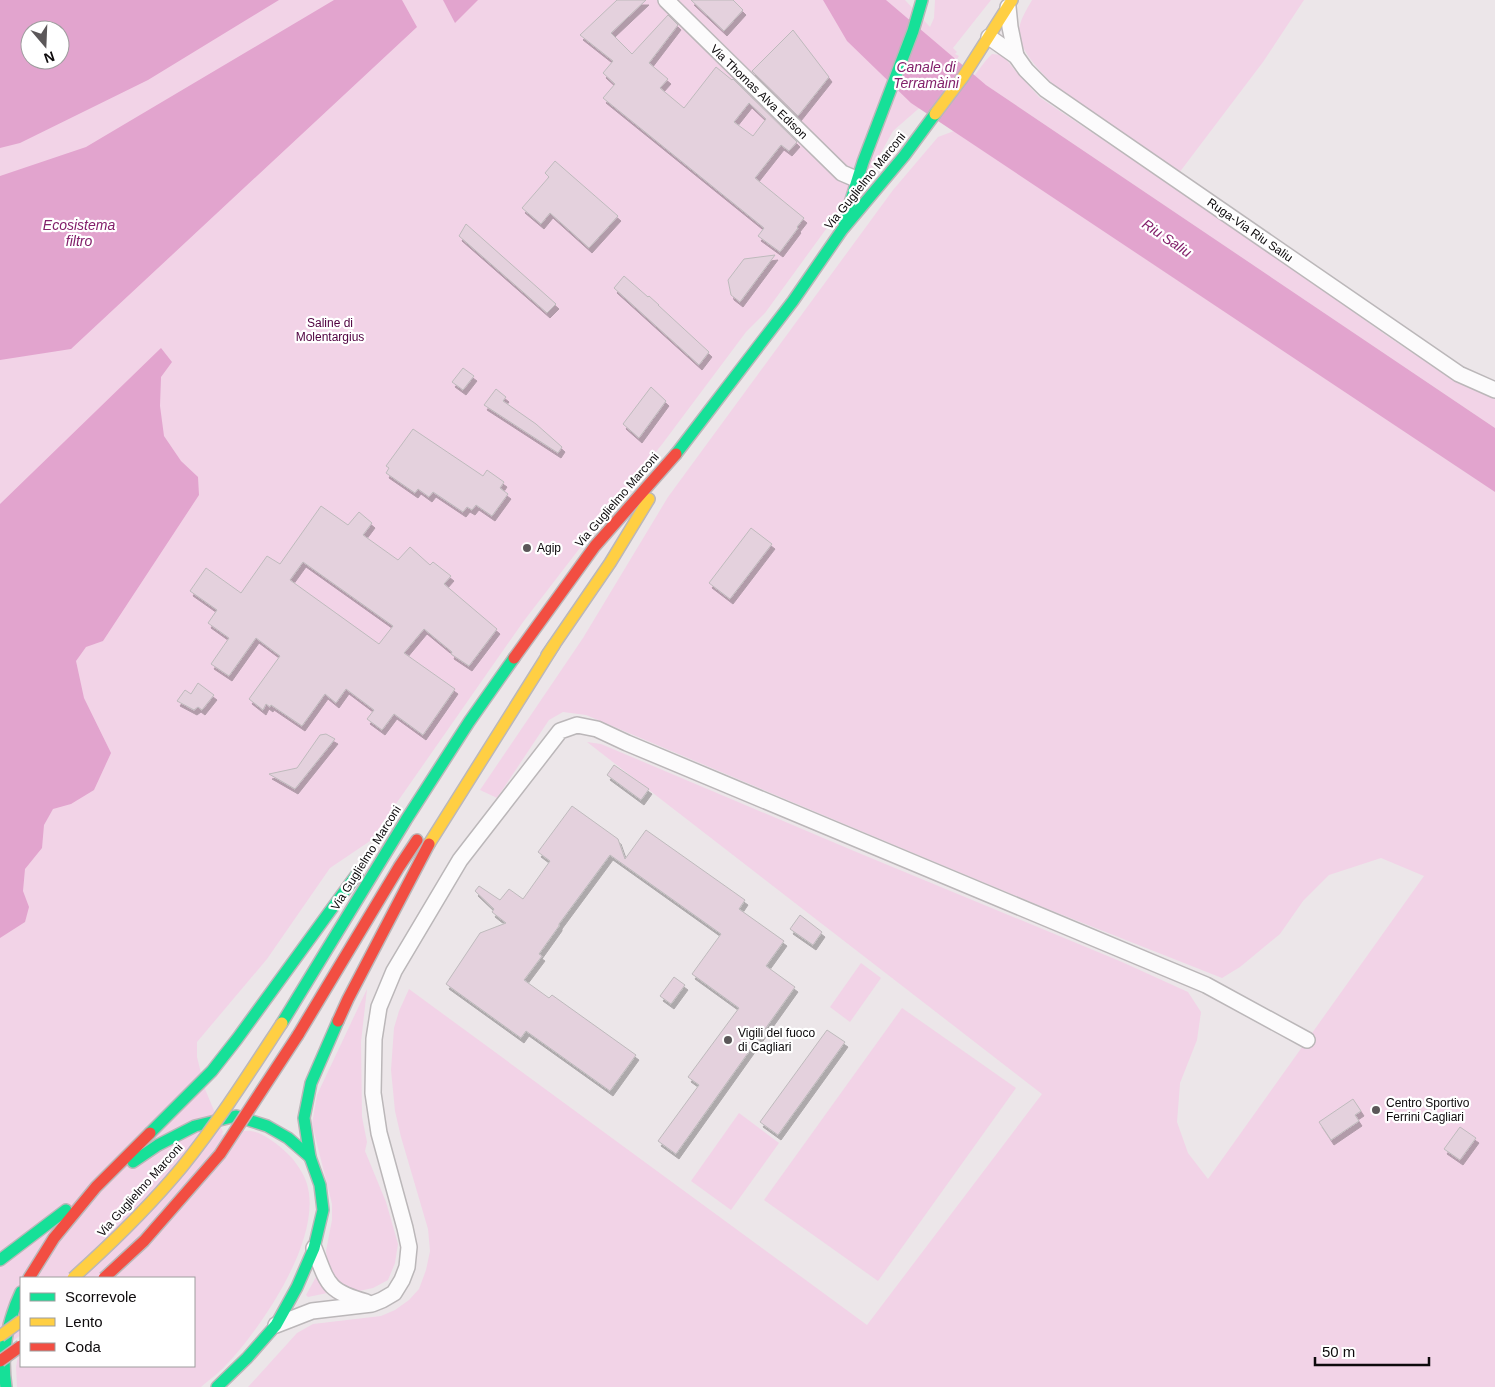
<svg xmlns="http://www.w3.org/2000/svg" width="1495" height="1387" font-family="Helvetica,sans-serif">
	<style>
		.green { fill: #f2d3e7; fill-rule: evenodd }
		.water { fill: #e2a4ce; fill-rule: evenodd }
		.building { fill: #e4d1dd; stroke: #bebabc; fill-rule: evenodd; filter: url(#shadow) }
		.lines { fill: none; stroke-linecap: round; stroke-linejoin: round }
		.street-casing { stroke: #bbb7b9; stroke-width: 18 }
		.fast-casing { stroke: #bbb7b9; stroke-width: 14 }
		.slow-casing { stroke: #bbb7b9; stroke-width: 14 }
		.jam-casing { stroke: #bbb7b9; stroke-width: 14 }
		.street { stroke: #fcfbfc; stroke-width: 15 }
		.fast { stroke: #16e098; stroke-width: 11 }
		.slow { stroke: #ffcf43; stroke-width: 11 }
		.jam { stroke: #f24e42; stroke-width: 11 }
		.slow-bridge-casing { stroke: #bbb7b9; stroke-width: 14; stroke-linecap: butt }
		.jam-bridge-casing { stroke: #bbb7b9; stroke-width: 14; stroke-linecap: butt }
		.slow-bridge { stroke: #ffcf43; stroke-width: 11 }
		.jam-bridge { stroke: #f24e42; stroke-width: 11 }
		.poi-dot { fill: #5b5759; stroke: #fff; stroke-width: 2 }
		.labels { text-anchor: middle; stroke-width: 4.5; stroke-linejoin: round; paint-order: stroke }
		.street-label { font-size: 12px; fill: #0d0a0c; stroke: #fff }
		.park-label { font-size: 12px; fill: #4f013f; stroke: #fff }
		.poi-label { font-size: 12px; fill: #0d0a0c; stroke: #fff; text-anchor: start }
		.water-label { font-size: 14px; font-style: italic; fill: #83206b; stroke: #fff }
	</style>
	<defs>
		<filter id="shadow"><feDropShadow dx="3" dy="5" stdDeviation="0" flood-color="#0004"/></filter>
	</defs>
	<rect width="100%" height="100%" fill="#ece6e9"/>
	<!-- green -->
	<g class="green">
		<path d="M0,0H905L930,27L934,18L935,0H991L953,48L957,52L955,54L959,56L933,96L893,131L863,185L845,203L765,313L746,332L663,443L596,527L523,622L370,841L330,868L267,959L197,1042V1057L205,1089L223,1132L221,1135C229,1134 243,1130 251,1131C265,1133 282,1148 292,1158C298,1166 304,1174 307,1184C323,1238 262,1327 226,1365C219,1373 209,1380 201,1387H17V1386L16,1367L21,1338V1366H194V1278H21V1335L0,1350ZM30,30H60V60H30Z"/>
		<path d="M1032,0H1304L1263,62L1179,173L1060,90C1045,77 1017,50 1019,29C1021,18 1027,9 1032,0Z"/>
		<path d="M992,54L1003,55L1013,68L1039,97C1119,151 1200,203 1278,259C1316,285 1353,312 1390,338C1423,360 1458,384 1495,399V428L986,85L974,76L987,59Z"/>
		<path d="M954,131L1495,492V1387H248L297,1333L313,1324L381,1316L395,1310L409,1300L419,1289L426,1270L430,1251L428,1229L401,1137L395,1111L391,1070L394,1028L399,1011L409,989L867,1325L1042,1094L587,742L601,744L854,851L1122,962L1188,992L1201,1012L1197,1040L1180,1083L1177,1122L1188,1153L1208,1179L1424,876L1381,858L1329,875L1303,901L1280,934L1240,967L1222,978L1050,910L880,839L586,715L563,712L549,720L497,798L480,790L583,638L668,497L893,190L938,137Z"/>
		<path d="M861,963L881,978L850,1022L830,1007Z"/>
		<path d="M367,989L361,1042L362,1117L367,1142L365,1151L386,1202L398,1244L395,1263L388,1280L373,1288L359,1291L349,1289L338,1283L331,1273L328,1266L326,1251L332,1220V1204L312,1124L317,1095Z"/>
		<path d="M902,1008L1016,1088L878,1281L764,1200Z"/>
		<path d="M739,1113L779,1143L731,1210L691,1181Z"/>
		<path d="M316,1277L332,1292L308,1297L306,1295Z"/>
	</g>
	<!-- water -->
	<g class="water">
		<path d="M0,0H279L148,80L20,143L0,148ZM30,30H60V60H30Z"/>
		<path d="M334,0H402L417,27L71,349L0,360V176L86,147Z"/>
		<path d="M443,0H478L455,23Z"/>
		<path d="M823,0H886L986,85L1495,428V492L911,103L847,41Z"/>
		<path d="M161,348L172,362L161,377L160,406L164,436L181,461L198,477L199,495L103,641L86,647L76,661L84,698L111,753L94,790L71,804L53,809L44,825L42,848L25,869L23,891L29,907L25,922L0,938V504Z"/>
	</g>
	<!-- building -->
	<g class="building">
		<path d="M617,0H646L611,33L632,54L668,15L678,25L649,63L668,79L660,88L684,108L716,67L732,80L733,79L797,142L789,151L781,145L755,178L804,218L797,227L798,228L780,252L758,236L764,228L603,98L615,84L603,73L613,61L580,35ZM749,103L766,119L753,136L734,122Z"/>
		<path d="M691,0H733L743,10L724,31Z"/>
		<path d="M793,30L829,77L798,116L752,71Z"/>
		<path d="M555,161L618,216L589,248L550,213L541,224L522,208L549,177L545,173Z"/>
		<path d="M466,224L556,304L547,313L459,236Z"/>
		<path d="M775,255L740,302L731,295L728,280L744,259Z"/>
		<path d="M624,276L648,297L649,296L659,305H658L709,352L699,365L614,288Z"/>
		<path d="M463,368L474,376L463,390L452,382Z"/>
		<path d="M651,387L666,401L639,438L623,424Z"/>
		<path d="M496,389L506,397L503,401L536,424L562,447L558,453L484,405Z"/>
		<path d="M413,429L483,476L487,470L504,482L500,488L508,494L492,516L476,505L472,510L467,507L463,512L433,492L429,497L418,489L415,493L386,473L389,468L386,466Z"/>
		<path d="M321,506L348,525L359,512L372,523L363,535L398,560L410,547L430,565L433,562L451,576L444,584L497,629L469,666L451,654L452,652L424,629L404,653L455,689L423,735L394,714L382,730L367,719L374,710L346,689L336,703L325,694L302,726L271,705L270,707L266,704L263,710L249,699L280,656L256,638L229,676L211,664L229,638L208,623L217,610L190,591L206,568L241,593L267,556L280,564ZM303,562L393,626L379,644L290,580Z"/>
		<path d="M751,528L772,544L730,599L709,583Z"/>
		<path d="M198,683L214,695L202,710L198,707L194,710L177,701L185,690L191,694Z"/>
		<path d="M326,734L335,739L295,789L269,774L297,768L320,735Z"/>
		<path d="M614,765L649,789L641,800L607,775Z"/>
		<path d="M572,806L618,839L625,859L646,830L745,900L739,909L784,941L766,966L795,987L676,1154L658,1141L699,1085L688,1077L739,1008L692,974L721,934L610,855L559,924V926L539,954L542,956L524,980L549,998L552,995L636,1055L610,1091L526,1031L521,1038L446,984L480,933L506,923L492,912L494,909L475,891L479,886L500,900L509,889L523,899L550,861L538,852Z"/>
		<path d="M800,915L822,932L813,945L790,929Z"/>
		<path d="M674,977L685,985L671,1004L660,996Z"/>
		<path d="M827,1030L845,1042L778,1135L760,1122Z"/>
		<path d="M1353,1099L1361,1111L1355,1115L1359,1121L1331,1140L1319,1122Z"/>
		<path d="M1460,1127L1476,1138L1460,1160L1444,1149Z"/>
	</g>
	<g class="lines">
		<!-- street casing -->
		<g class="street-casing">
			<g id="street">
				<path d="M666,0L842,173L856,179"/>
				<path d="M1008,7L1010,27L1016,56"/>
				<path d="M989,37L1016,56L1026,70L1045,89L1459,374L1495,390"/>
				<path d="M314,1248C328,1284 327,1291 366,1302"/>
				<path d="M276,1325L312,1311L372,1304L382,1300L394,1293L402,1280L407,1267L409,1247L405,1228L379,1133L373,1093L374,1039L379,1007L394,971L460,860L560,731L577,725L597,729L627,743L1206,985L1307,1040"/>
			</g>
		</g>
		<!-- fast casing -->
		<g class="fast-casing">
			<g id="fast">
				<path d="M844,222L863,162L913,31L922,0"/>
				<path d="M676,454L793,301L842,230L904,156L935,114"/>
				<path d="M282,1023L406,820L469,722L514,658"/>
				<path d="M150,1133L212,1071L237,1039L357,874"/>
				<path d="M133,1162L158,1145L195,1126L236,1116L267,1126L288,1138L310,1157"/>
				<path d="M0,1260L66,1210"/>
				<path d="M6,1387C1,1354 7,1322 21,1292"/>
				<path d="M217,1387L247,1358L276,1325L297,1287L314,1248L323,1210L320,1185L310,1157L304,1118L311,1083L338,1021"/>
			</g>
		</g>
		<!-- slow casing -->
		<g class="slow-casing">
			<g id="slow">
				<path d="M935,114L963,77L1012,0"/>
				<path d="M547,655L610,563L649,499"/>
				<path d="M429,844L554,645"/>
			</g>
		</g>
		<!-- jam casing -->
		<g class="jam-casing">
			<g id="jam">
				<path d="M514,658L595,546L676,454"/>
				<path d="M338,1021L348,999L429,844"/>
				<path d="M298,1035L399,867L417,840"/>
				<path d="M29,1278L54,1238L96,1187L150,1133"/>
			</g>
		</g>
		<!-- street -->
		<use href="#street" class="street"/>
		<!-- fast -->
		<use href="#fast" class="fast"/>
		<!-- slow -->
		<use href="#slow" class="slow"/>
		<!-- jam -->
		<use href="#jam" class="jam"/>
		<!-- slow-bridge casing -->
		<g class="slow-bridge-casing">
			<g id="slow-bridge">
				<path d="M73,1278C112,1243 149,1207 182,1167C219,1121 250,1072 282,1023"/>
				<path d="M0,1336L21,1321"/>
			</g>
		</g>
		<!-- jam-bridge casing -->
		<g class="jam-bridge-casing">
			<g id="jam-bridge">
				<path d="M104,1278L144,1241L220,1154L298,1035"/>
				<path d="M0,1361L21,1346"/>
			</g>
		</g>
		<!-- slow-bridge -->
		<use href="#slow-bridge" class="slow-bridge"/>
		<!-- jam-bridge -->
		<use href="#jam-bridge" class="jam-bridge"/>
	</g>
	<!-- markers -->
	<g class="poi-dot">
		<circle cx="527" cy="548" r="5"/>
		<circle cx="728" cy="1040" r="5"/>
		<circle cx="1376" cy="1110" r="5"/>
	</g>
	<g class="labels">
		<!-- street labels -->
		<g class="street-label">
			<text transform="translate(759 92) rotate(44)" y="4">Via Thomas Alva Edison</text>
			<text transform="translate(865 181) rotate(-51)" y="4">Via Guglielmo Marconi</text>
			<text transform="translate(1250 230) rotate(35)" y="4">Ruga-Via Riu Saliu</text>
			<text transform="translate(617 500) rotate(-49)" y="4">Via Guglielmo Marconi</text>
			<text transform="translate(366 858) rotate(-58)" y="4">Via Guglielmo Marconi</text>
			<text transform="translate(140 1190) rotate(-48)" y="4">Via Guglielmo Marconi</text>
		</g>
		<!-- park labels -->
		<g class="park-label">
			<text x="330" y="327">Saline di<tspan x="330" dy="14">Molentargius</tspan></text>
		</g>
		<!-- poi labels -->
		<g class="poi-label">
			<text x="537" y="552">Agip</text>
			<text x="738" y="1037">Vigili del fuoco<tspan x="738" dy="14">di Cagliari</tspan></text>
			<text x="1386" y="1107">Centro Sportivo<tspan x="1386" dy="14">Ferrini Cagliari</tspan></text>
		</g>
		<!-- water labels -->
		<g class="water-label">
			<text x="926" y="72">Canale di<tspan x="926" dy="16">Terramàini</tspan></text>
			<text x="79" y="230">Ecosistema<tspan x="79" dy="16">filtro</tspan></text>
			<text transform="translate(1167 238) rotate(34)" y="5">Riu Saliu</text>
		</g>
	</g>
	<!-- legend -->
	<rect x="20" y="1277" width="175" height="90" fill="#ffffff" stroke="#9e9d9e"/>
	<rect x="30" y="1293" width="25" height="8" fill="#16e098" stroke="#9e9d9e"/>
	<text x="65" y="1302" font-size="15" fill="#0d0a0c">Scorrevole</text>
	<rect x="30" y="1318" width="25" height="8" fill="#ffcf43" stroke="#9e9d9e"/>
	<text x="65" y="1327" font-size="15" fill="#0d0a0c">Lento</text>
	<rect x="30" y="1343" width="25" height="8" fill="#f24e42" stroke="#9e9d9e"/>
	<text x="65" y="1352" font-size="15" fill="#0d0a0c">Coda</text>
	<!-- north arrow -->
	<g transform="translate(45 45) rotate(161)"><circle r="24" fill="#ffffff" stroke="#9e9d9e"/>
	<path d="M0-4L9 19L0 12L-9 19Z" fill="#5b5759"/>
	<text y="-8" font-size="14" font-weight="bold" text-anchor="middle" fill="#0d0a0c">N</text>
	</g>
	<!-- scale -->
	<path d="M1315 1357v8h114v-8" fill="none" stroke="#0d0a0c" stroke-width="2.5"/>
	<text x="1322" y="1357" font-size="15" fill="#0d0a0c" stroke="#ffffff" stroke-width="4" paint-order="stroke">50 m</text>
</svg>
